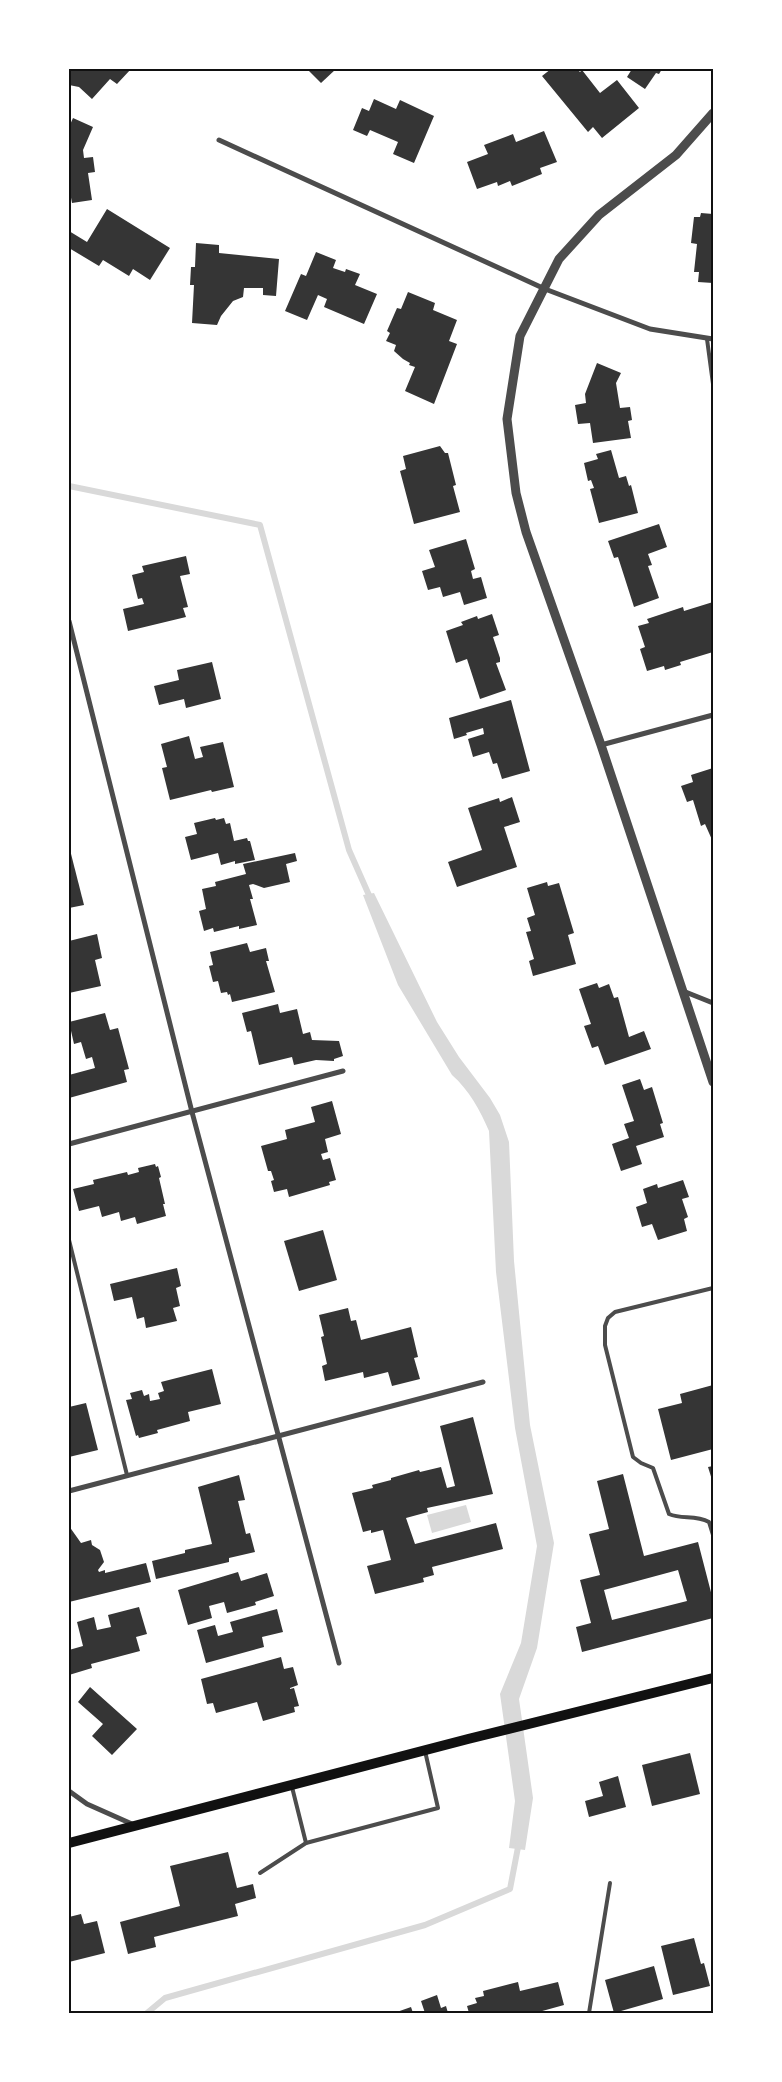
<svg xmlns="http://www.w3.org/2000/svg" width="782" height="2082" font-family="'Public Sans',sans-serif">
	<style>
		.water { fill: #d9d9d9 }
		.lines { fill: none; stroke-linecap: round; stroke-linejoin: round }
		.stream { stroke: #d9d9d9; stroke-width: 6 }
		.building { fill: #353535; fill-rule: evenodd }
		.service { stroke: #4c4c4c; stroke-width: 4 }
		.minor { stroke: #4c4c4c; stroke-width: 5 }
		.tertiary { stroke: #4c4c4c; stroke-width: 9 }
		.secondary { stroke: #111; stroke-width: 10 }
		.neatline { fill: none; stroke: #111; stroke-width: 2 }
	</style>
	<rect width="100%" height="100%" fill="#fff"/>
	<!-- water -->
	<g class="water">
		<path d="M374,893L437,1022L459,1057L490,1098L500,1115L509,1142L514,1261L530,1425L554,1543L537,1648L519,1699L533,1798L525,1850L509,1848L515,1801L500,1694L521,1643L537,1546L515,1428L496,1272L489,1131C480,1110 469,1090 452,1075L398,985L363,895Z"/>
		<path d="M466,1505L471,1522L432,1533L427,1515Z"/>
	</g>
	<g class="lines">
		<!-- stream -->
		<g class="stream">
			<path d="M69,486L260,525L349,850L372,902"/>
			<path d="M147,2013L165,1998L425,1925L510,1889L519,1842"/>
		</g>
	</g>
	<!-- building -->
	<g class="building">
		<path d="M69,69H131L117,84L110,79L92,99L79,87L69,85Z"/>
		<path d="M307,69H336L321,83Z"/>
		<path d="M551,69H577L580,72L582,70L600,93L617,80L639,108L602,138L593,127L588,132L542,76Z"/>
		<path d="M632,69H662L659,74L656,73L645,89L627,77Z"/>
		<path d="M374,99L396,109L400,100L434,116L414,163L393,154L398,142L370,130L367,136L353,130L362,108L369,111Z"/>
		<path d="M73,118L93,127L83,150L84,158L93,157L95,172L88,173L92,200L72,203L69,187V127Z"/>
		<path d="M544,131L557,162L540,168L542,174L512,186L510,181L498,186L497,182L477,189L467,162L488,154L484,145L513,134L516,142Z"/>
		<path d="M107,209L170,248L150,280L133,269L129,276L103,260L99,266L69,248V231L87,242Z"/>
		<path d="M701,213L713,214V283L698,282L699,272H694L697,244L691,243L694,217H700Z"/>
		<path d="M196,243L219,245V253L279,259L276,296L263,295V288H244L243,297L233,301L221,316L217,325L192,323L194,285H190L191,267H195Z"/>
		<path d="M316,252L336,260L333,268L345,272L346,269L360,274L355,285L377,294L364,324L324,307L327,299L318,295L307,320L285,311L301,274L306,276Z"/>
		<path d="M408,292L435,303L433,310L457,320L449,341L457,344L434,404L405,391L415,367L409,365L410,363L403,359L394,351L396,345L386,341L390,333L387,331L397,308L401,309Z"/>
		<path d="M597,363L621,373L616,383L620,408L630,407L632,420L628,421L631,438L593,443L590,423L578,424L575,405L586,403L585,394Z"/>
		<path d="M440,446L445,453H448L456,485L453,486L460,512L414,524L400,471L406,469L403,456Z"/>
		<path d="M611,450L619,478L626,476L629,486L631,485L638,513L599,523L590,489L594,488L591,480L588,481L584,463L598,459L596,454Z"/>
		<path d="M659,524L667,547L648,554L652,565L648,566L659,598L634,607L618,557L614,558L608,541Z"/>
		<path d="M466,539L475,569L471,571L473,579L481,577L487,598L464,605L460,592L443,597L440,587L428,590L422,571L435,567L429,550Z"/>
		<path d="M186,556L190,574L180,576L188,607L183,608L186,617L128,631L123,609L144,604L142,598L138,599L132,575L144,572L142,566Z"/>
		<path d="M713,602V652L680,662L681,665L665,670L664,666L647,671L640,649L645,647L638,626L649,623L647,619L683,607L684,611Z"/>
		<path d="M492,614L499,635L493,637L500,658V662L496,663L506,690L480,699L467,659L456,663L446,631L463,625L461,622L477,616L478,619Z"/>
		<path d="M212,662L221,699L186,708L184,699L159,705L154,686L179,680L177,670Z"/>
		<path d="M511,700L530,771L502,779L497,763L493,764L489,752L473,757L468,739L484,734L483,728L466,733L467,735L454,739L449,718Z"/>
		<path d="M189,736L195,759L203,757L200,747L223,742L234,787L212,792L211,790L170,800L162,768L167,767L161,744Z"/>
		<path d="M713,768V842L705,824L701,826L693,800L687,802L681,786L693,782L691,775Z"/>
		<path d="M512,797L520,822L504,827L517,867L457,887L448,862L482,850L468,808L499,798L500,802Z"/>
		<path d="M215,818L216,820L224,818L226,824L230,823L234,841L247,838L248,841H250L255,860L235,864V861L221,865L218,853L191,860L185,837L197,834L194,823Z"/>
		<path d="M69,846L84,905L69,908Z"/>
		<path d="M295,853L297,861L286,864L290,882L264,888L253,884L249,885L253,899H250L257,925L239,929V926L214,932L213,928L204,931L199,911L206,909L202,889L216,886L215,882L246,874L243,864Z"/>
		<path d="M547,882L548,886L559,883L574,933L568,935L576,964L533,976L529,961L534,959L526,932L531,931L527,918L535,915L527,888Z"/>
		<path d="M97,934L102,958L95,960L101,986L69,993V941Z"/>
		<path d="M247,943L250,952L266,948L269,961H266L275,992L232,1002L230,994L228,995L227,992L221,993L218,981L213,982L209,966L213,965L210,952Z"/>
		<path d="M597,983L599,988L609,984L614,998L618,997L629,1037L644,1031L651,1049L605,1065L598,1046L592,1048L584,1026L591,1024L579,989Z"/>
		<path d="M278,1004L280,1013L297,1009L303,1034L310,1032L312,1040L339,1041L343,1056L334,1059V1061L316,1060L294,1065L292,1057L259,1065L251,1031L247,1032L242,1013Z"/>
		<path d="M105,1013L110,1030L118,1028L129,1069L124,1070L127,1082L69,1098V1075L95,1068L92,1057L86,1059L81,1042L74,1044L69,1022Z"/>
		<path d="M640,1079L644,1090L652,1087L663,1123L660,1124L664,1137L636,1146L642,1164L621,1171L612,1144L629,1138L624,1124L634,1121L622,1085Z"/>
		<path d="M332,1101L341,1134L325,1139L328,1152L321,1154L323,1160L330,1158L336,1180L329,1182L330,1185L289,1197L287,1189L274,1192L271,1181L274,1180L271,1171H268L261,1146L287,1139L285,1130L315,1122L311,1107Z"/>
		<path d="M155,1164L156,1167L158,1166L161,1177L159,1178L165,1204H163L166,1216L137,1224L135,1217L121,1221L119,1212L102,1217L99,1206L79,1211L73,1189L94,1184L93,1180L127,1172L128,1175L139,1172L138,1168Z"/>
		<path d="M683,1180L689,1197L682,1199L688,1217L684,1219L687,1231L658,1240L652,1224L642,1227L636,1207L647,1203L643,1189L657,1184L658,1188Z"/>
		<path d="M323,1230L337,1280L299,1291L284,1241Z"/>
		<path d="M177,1268L181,1286L176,1288L180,1306L173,1308L177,1321L146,1328L144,1317L137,1319L132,1297L114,1301L110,1284Z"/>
		<path d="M348,1308L351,1321L356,1320L361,1340L411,1327L418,1357L414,1358L420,1379L392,1386L388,1372L364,1378L363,1372L325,1381L322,1366L327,1364L321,1337L324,1336L319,1315Z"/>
		<path d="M212,1369L221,1404L188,1412L190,1421L157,1430L158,1433L139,1438L138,1435L136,1436L126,1400L132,1399L130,1393L142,1390L144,1396L149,1394L150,1401L160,1399L158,1393L164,1391L161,1382Z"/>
		<path d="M713,1385V1449L671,1460L658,1409L682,1403L680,1394Z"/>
		<path d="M86,1403L98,1450L69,1457V1407Z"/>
		<path d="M473,1417L493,1494L427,1508L428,1512L406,1518L415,1544L496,1523L503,1549L432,1567L434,1575L423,1578L424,1582L375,1594L367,1566L391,1560L383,1530L371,1533V1530L363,1532L352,1493L373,1488L372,1485L391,1480V1478L419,1470L420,1472L441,1467L447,1488L455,1486L440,1426Z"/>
		<path d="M713,1466V1483L708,1467Z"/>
		<path d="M623,1474L644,1556L698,1542L713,1600V1618L582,1652L576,1627L591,1623L580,1580L600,1575L589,1534L609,1529L597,1481ZM678,1570L687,1601L612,1620L604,1590Z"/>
		<path d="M239,1475L245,1500L238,1501L246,1534L250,1533L255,1552L229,1558V1562L156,1579L152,1561L185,1553V1550L212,1544L198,1487Z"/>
		<path d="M69,1526L81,1543L91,1540L92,1545L100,1550L104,1562L98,1570L99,1572L105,1570V1573L146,1563L151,1582L69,1602Z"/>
		<path d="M238,1572L241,1581L267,1573L274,1596L255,1602L256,1605L227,1613L224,1602L209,1606L212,1618L188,1625L178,1590Z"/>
		<path d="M139,1607L147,1634L136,1637L140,1651L91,1664L92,1668L69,1675V1650L83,1646L77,1622L94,1617L97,1630L111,1627L108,1615Z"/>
		<path d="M277,1609L283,1632L262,1637L264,1647L206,1663L197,1630L215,1625L218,1636L233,1632L230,1622Z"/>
		<path d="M281,1657L284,1669L293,1667L298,1685L290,1688V1689L294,1688L299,1706L294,1707L295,1712L263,1721L257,1702L216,1713L213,1703L207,1704L201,1679Z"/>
		<path d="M90,1687L137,1729L112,1755L92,1736L103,1724L78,1702Z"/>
		<path d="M690,1753L700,1794L652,1806L642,1765Z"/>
		<path d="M618,1776L626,1807L589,1817L585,1801L603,1796L599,1782Z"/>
		<path d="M228,1852L237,1888L253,1884L256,1898L235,1904L238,1916L154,1937L156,1947L128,1954L120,1922L180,1906L170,1866Z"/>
		<path d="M81,1914L84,1924L97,1921L105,1953L69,1962V1917Z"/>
		<path d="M694,1938L701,1964L704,1963L710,1986L673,1995L661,1946Z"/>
		<path d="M654,1966L663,1999L614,2013L605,1980Z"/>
		<path d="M518,1982L520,1991L558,1982L564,2005L535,2013H469L467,2006L477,2003L475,1998L484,1996L483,1991Z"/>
		<path d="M437,1995L441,2008L446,2006L448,2013H425L421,2001Z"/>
		<path d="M411,2007L413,2013H394Z"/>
	</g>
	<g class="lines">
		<!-- service -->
		<g class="service">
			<path d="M707,339L713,384"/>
			<path d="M69,1240L127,1475"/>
			<path d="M713,1288L615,1312L608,1318L605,1326V1345L633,1457L641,1463L653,1468L669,1514C682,1520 695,1514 709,1522L713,1535"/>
			<path d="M292,1787L306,1843L438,1808L425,1751"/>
			<path d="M260,1873L306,1843"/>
			<path d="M589,2013L610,1883"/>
		</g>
		<!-- minor -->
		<g class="minor">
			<path d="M219,140L545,289L650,329L713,339"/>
			<path d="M69,621L192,1112L339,1663"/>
			<path d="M601,745L713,715"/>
			<path d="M683,991L713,1003"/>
			<path d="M69,1144L343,1071"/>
			<path d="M69,1491L483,1382"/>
			<path d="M69,1791L87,1804L132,1824"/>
		</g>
		<!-- tertiary -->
		<path class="tertiary" d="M713,113L676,155L599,215L559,259L520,336L507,419L516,493L526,532L601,745L713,1082"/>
		<!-- secondary -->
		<path class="secondary" d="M69,1843L468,1739L713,1678"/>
	</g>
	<!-- border -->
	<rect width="782" height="2082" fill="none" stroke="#ffffff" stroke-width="140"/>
	<rect x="70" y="70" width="642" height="1942" class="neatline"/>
</svg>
